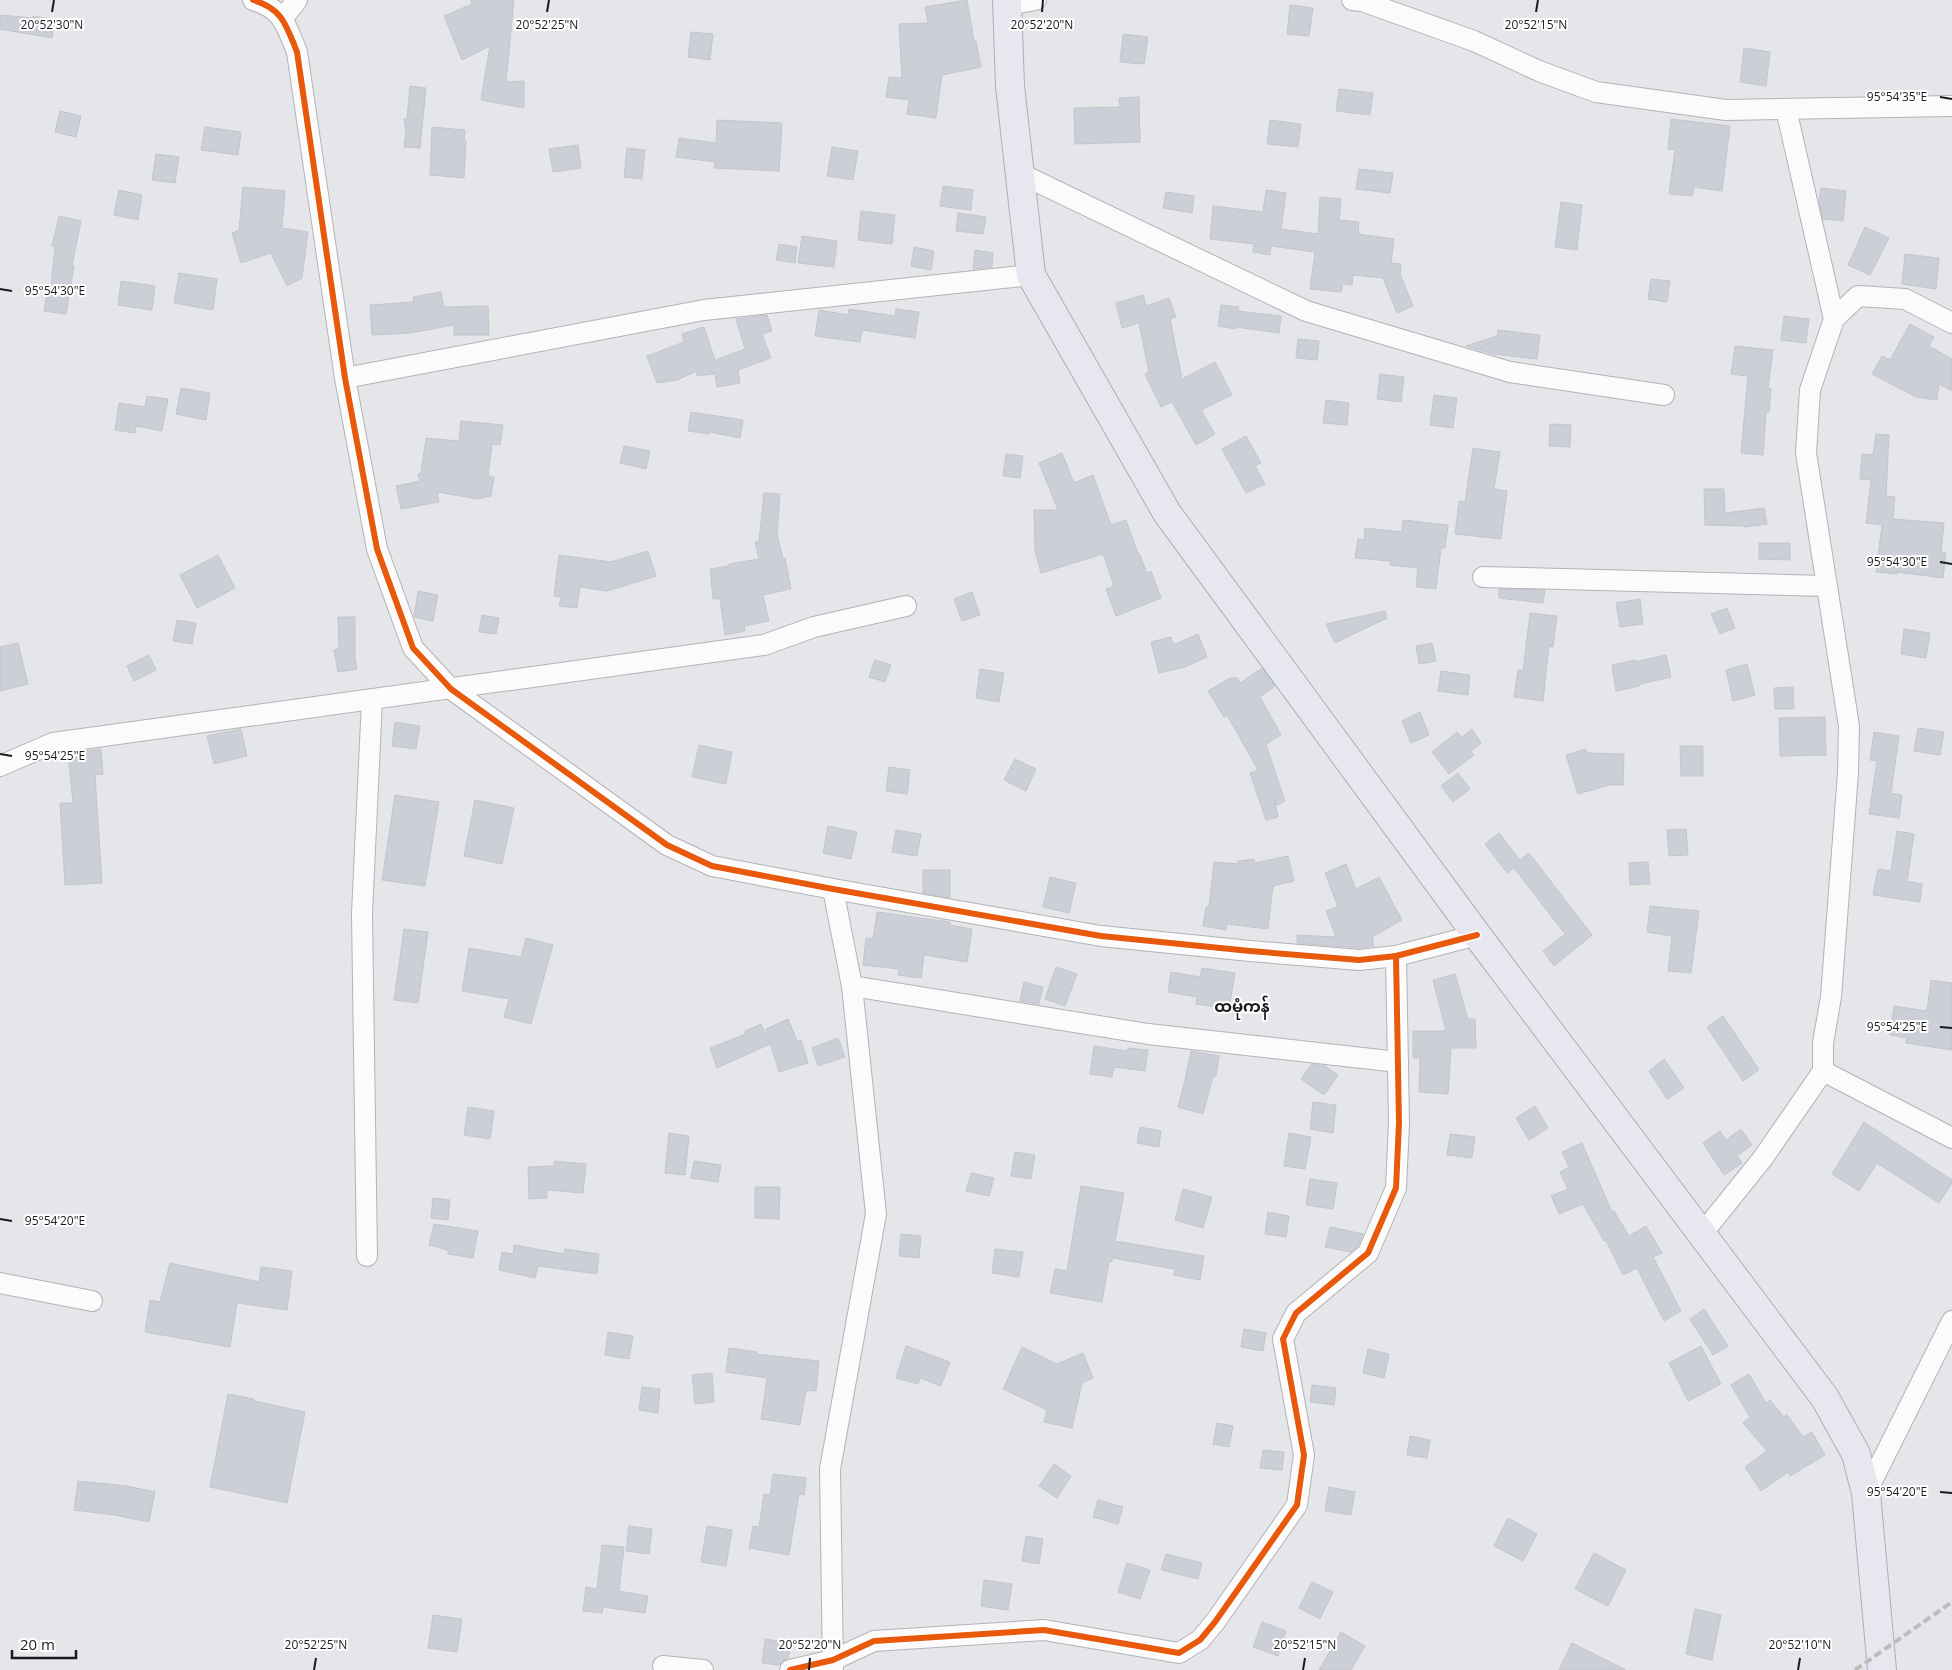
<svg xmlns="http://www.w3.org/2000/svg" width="1952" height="1670" font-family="'Open Sans','Noto Sans Myanmar',sans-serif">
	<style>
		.building { fill: #ccced8; stroke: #c5c6c8 }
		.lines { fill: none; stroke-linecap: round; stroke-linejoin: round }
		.minor-casing { stroke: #b3b3b6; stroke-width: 22 }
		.trunk-casing { stroke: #acafba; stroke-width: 30 }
		.minor { stroke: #fbfbfc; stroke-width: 20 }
		.trunk { stroke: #e7e8ef; stroke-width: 28 }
		.rail { stroke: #bcbcbd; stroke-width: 4; stroke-dasharray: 8 4; stroke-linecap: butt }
		.cycleway-casing { stroke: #fff; stroke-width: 9 }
		.cycleway { stroke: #e8590c; stroke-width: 6 }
		.ticks { fill: none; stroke: #1a1b1d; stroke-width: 2 }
		.labels { text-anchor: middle; stroke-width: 4; stroke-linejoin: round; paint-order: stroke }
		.quarter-label { font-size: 16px; font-weight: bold; fill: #1a1b1d; stroke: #fff }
		.ticks-label { font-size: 12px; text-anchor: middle; fill: #1a1b1d; stroke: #fff; stroke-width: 4; stroke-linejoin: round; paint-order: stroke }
	</style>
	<rect width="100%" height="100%" fill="#e5e6ea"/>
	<!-- building -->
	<g class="building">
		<path d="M471,0H514L506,82L524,81V108L481,100L490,46L462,60L444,16L472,4Z"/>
		<path d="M967,0L974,41H976L981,67L942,75L936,118L907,114L909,100L886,97L889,77L902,78L899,24L928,23L925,7Z"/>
		<path d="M1290,5L1313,8L1309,36L1287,34Z"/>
		<path d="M0,15L33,18V16L55,20L52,38L0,29Z"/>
		<path d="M691,32L713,34L710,60L688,57Z"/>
		<path d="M1123,34L1148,37L1144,64L1120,62Z"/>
		<path d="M1744,48L1770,52L1766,86L1740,82Z"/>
		<path d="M410,86L426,88L420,148L404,147L406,133L404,119H407Z"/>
		<path d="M1339,89L1373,93L1370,115L1336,111Z"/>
		<path d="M1139,97L1140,142L1075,144L1074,108L1120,107L1119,98Z"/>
		<path d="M60,111L81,116L76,137L55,132Z"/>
		<path d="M1671,119L1730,126L1722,191L1694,187L1692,196L1669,194L1675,150L1668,149Z"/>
		<path d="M717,120L782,123L779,171L714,168L715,162L676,157L679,138L716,143Z"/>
		<path d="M1270,120L1301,124L1298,147L1267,144Z"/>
		<path d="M205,127L241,132L238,155L201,150Z"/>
		<path d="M432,127L465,130L464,141H466L464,178L430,175Z"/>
		<path d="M578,145L581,168L553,172L549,149Z"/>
		<path d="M832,147L858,151L853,180L827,176Z"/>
		<path d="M627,148L645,150L642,179L624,177Z"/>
		<path d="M156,154L179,157L175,183L152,180Z"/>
		<path d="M1359,169L1393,173L1390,193L1356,189Z"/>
		<path d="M943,186L973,190L971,210L940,206Z"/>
		<path d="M243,187L285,191L282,228L308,232L302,278L287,286L271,253L241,263L232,233L239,230Z"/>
		<path d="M1821,188L1846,191L1843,221L1823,219L1819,201Z"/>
		<path d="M119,190L142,195L138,220L114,215Z"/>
		<path d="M1266,190L1286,193L1281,229L1318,234L1320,197L1341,199L1339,220L1359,222L1358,234L1394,239L1391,263L1401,264L1400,274L1413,306L1397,313L1383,278L1353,275L1352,285L1343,284L1341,292L1310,289L1315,252L1271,246L1270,255L1253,252L1254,244L1210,239L1213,206L1263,212Z"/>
		<path d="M1166,192L1194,196L1192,213L1163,208Z"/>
		<path d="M1561,202L1582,205L1577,250L1555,247Z"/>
		<path d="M861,211L895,215L892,244L858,240Z"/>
		<path d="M958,213L986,217L983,234L956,231Z"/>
		<path d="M59,216L81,221L72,266H74L66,314L44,311L48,287H51L55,246H52Z"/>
		<path d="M1865,227L1889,238L1870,275L1848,265Z"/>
		<path d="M802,236L837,241L834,267L798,263Z"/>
		<path d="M779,244L797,247L795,263L776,260Z"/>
		<path d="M914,247L934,251L931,270L911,266Z"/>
		<path d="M975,250L993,253L992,267L973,269Z"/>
		<path d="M1905,254L1939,258L1936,289L1902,284Z"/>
		<path d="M179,273L217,279L213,310L174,303Z"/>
		<path d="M1651,279L1670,281L1667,302L1648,299Z"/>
		<path d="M121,281L155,286L152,310L118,305Z"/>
		<path d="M441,292L444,307L488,306L489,335H454V325L410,333L372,335L370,305L414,302L413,297Z"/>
		<path d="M1143,295L1146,306L1169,298L1176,317L1170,319L1182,379L1215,362L1232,395L1201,410L1215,434L1196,445L1172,402L1161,407L1145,374L1149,372L1139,323L1122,328L1116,303Z"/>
		<path d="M1221,305L1239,307L1238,311L1281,316L1279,333L1236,327V329L1218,326Z"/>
		<path d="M849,309L895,316L896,309L919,312L915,338L862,330L860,342L815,336L819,310L848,315Z"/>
		<path d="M767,315L772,331L762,334L771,358L738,370L740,383L717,387L715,374L697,376V371L677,380L657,383L647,356L684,342L682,334L704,327L715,360L745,349L736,319Z"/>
		<path d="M1784,316L1809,319L1806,343L1781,340Z"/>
		<path d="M1910,324L1934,337L1929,346L1952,359V391L1939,384L1937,400L1916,397L1872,374L1882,356L1890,360Z"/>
		<path d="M1498,330L1540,335L1537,359L1493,354L1466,346L1497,336Z"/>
		<path d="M1298,339L1319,341L1317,360L1296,358Z"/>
		<path d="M1735,346L1773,350L1768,388L1771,389L1769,412H1766L1763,455L1741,453L1748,376L1731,374Z"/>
		<path d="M1380,374L1404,377L1401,402L1377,399Z"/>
		<path d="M181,388L210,393L206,420L176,414Z"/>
		<path d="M1434,395L1457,398L1453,428L1430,425Z"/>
		<path d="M147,396L168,399L162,431L136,426L135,433L115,430L119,403L145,407Z"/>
		<path d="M1326,400L1349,403L1347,425L1323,423Z"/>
		<path d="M691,412L743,420L740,438L710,432L709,434L688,431Z"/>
		<path d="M461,421L503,425L500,445L492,444L488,476L494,477L491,496L478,499L437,492L439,502L401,509L396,486L420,481L418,474L421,473L426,438L459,441Z"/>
		<path d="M1550,424L1571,425L1570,447L1549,446Z"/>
		<path d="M1876,434L1889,435L1886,496L1895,497L1893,519L1944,523L1941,552L1946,553L1943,578L1897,572V574L1876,572L1882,525L1866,523L1871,480L1860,479L1862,454L1873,455Z"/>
		<path d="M1246,436L1261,463L1255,466L1265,484L1246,493L1222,449Z"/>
		<path d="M624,446L650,451L646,469L620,463Z"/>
		<path d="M1473,448L1500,452L1494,489L1507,491L1501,539L1455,534L1459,501L1465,502Z"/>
		<path d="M1062,453L1074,483L1093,475L1111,525L1126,520L1138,554L1139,553L1147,573L1151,571L1161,598L1116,616L1106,589L1114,586L1103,554L1041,573L1035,551L1034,510H1058L1039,463Z"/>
		<path d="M1006,454L1023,456L1020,478L1003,476Z"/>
		<path d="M1704,489H1724L1725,513L1764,508L1767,524L1744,527V526L1705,525Z"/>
		<path d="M764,493L780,494L777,534L783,559L785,558L791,589L763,595L769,621L744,626L745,631L725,635L720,599H713L710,569L729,566V564L759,559L755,542L759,541Z"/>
		<path d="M1403,520L1448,525L1445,548H1441L1436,589L1416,587L1418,568L1390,565V561L1355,558L1358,539L1364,540L1365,528L1402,532Z"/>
		<path d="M1759,543H1790V560L1759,559Z"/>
		<path d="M648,551L656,576L607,591L580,587L577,608L559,606L561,597L554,596L559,555L611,562Z"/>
		<path d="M218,555L235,588L197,608L180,575Z"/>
		<path d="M1499,589L1545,590L1543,603L1499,598Z"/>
		<path d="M418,591L438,595L433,621L414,617Z"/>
		<path d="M972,592L980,615L962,621L954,599Z"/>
		<path d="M1640,599L1643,624L1620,627L1616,603Z"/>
		<path d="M1727,608L1735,628L1720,634L1711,614Z"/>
		<path d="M1385,611L1387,618L1335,643L1326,624Z"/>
		<path d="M1530,613L1557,616L1553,647L1549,646L1543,701L1514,697L1518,670L1523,671Z"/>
		<path d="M482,615L499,618L496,634L479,632Z"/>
		<path d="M338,617H355V658L357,669L338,672L334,650L339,649Z"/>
		<path d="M177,620L196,623L192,644L173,641Z"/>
		<path d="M1904,629L1930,633L1926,658L1901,654Z"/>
		<path d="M1198,634L1207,657L1185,667L1159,673L1151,642L1171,637L1173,645Z"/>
		<path d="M18,643L28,684L0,691V647Z"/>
		<path d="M1432,643L1436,661L1419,664L1416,646Z"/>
		<path d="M149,655L156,670L134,681L127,666Z"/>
		<path d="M1666,655L1671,677L1640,684V686L1616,691L1612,665L1635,660V662Z"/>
		<path d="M875,660L891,665L885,682L869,677Z"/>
		<path d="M1747,664L1755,695L1733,701L1726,670Z"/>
		<path d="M1262,668L1275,686L1260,697L1281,735L1266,744L1285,801L1277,805L1274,798L1278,817L1266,820L1250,773L1258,770L1227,715L1224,717L1208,691L1230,678H1237L1240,683Z"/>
		<path d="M980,669L1004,673L999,702L976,698Z"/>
		<path d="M1441,671L1470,675L1468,695L1438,691Z"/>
		<path d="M1793,687L1794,709H1775L1774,688Z"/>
		<path d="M1420,712L1429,735L1411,743L1402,721Z"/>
		<path d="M1825,717L1826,755L1780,756L1779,718Z"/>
		<path d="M395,722L420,726L416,749L392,746Z"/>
		<path d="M1918,728L1944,732L1940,755L1914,751Z"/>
		<path d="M241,729L247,756L214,764L207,736Z"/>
		<path d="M1472,729L1481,743L1471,751L1474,755L1449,774L1432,752L1457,732L1462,737Z"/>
		<path d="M1874,732L1899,736L1891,793L1902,795L1899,818L1869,814L1877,761L1870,760Z"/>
		<path d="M699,745L732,752L726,784L692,777Z"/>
		<path d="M1680,746H1703V776H1681Z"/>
		<path d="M101,749L103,774L95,775L102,883L65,885L60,803H73L68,753Z"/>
		<path d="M1586,749L1587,753L1624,754L1623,785H1609L1578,794L1566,755Z"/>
		<path d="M1015,759L1036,769L1026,791L1004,780Z"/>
		<path d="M889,767L910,770L907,794L886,791Z"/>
		<path d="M1458,773L1470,789L1453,802L1441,786Z"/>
		<path d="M395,795L439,802L425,886L382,880Z"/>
		<path d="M475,800L514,808L502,864L464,856Z"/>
		<path d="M828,826L857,832L851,859L823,853Z"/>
		<path d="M1686,829L1688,855L1669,856L1667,830Z"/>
		<path d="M896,830L921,834L917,856L892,852Z"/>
		<path d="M1897,831L1914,834L1907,881L1922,884L1920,902L1873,895L1878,869L1891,871Z"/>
		<path d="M1499,833L1520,860L1529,853L1592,935L1554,966L1543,951L1565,934L1514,868L1507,873L1485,844Z"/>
		<path d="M1288,856L1294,881L1273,886L1268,929L1227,924L1226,930L1203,926L1206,907H1209L1214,862L1238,864V861L1254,859L1255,863Z"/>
		<path d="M1648,862L1650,884L1630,885L1629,863Z"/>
		<path d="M1346,864L1356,889L1379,877L1402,920L1372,937L1374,946L1359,948L1297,943V935L1336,937L1326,911L1338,907L1325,873Z"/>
		<path d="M923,870H950V898L923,893Z"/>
		<path d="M1050,877L1076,883L1069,913L1043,907Z"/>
		<path d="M1650,906L1699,911L1691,973L1668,971L1672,936L1647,932Z"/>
		<path d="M877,912L950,922V925L972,929L967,962L924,955L921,978L898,975L899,969L863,965L866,938L873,939Z"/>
		<path d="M404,929L428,932L418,1003L394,1000Z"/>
		<path d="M526,938L553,945L531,1024L504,1017L509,999L462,991L469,948L521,957Z"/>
		<path d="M1056,967L1077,974L1065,1006L1045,999Z"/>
		<path d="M1202,968L1235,973L1229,1009L1196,1004L1197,997L1168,992L1171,972L1200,977Z"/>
		<path d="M1455,974L1468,1019H1475L1476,1048H1451L1448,1094L1419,1092L1420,1058H1413V1031H1446L1433,980Z"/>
		<path d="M1931,980L1952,983V1050L1906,1043L1907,1038L1890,1035L1894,1006L1927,1011Z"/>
		<path d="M1024,982L1043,987L1039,1004L1020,1001Z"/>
		<path d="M1723,1016L1759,1070L1743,1081L1707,1027Z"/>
		<path d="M788,1019L797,1041L801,1040L808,1063L779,1072L766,1029Z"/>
		<path d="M761,1024L770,1044L717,1068L710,1048L746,1034L745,1031Z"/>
		<path d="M838,1038L845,1057L818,1066L812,1048Z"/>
		<path d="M1094,1046L1128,1051V1048L1148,1050L1145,1071L1114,1067L1112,1077L1090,1074Z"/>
		<path d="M1191,1051L1219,1056L1216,1076H1213L1203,1114L1178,1107L1185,1080Z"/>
		<path d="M1664,1059L1684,1088L1667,1099L1649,1071Z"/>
		<path d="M1312,1064L1325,1066L1338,1075L1324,1095L1301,1079Z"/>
		<path d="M1313,1102L1336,1105L1333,1133L1310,1129Z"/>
		<path d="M1535,1106L1548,1128L1529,1140L1516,1118Z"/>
		<path d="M468,1107L494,1111L490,1139L464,1135Z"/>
		<path d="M1864,1122L1952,1180V1183L1939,1203L1877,1163L1859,1191L1832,1174Z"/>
		<path d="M1140,1127L1161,1131L1159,1147L1137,1143Z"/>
		<path d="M1741,1129L1752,1145L1737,1156L1742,1163L1724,1175L1703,1143L1720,1131L1726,1140Z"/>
		<path d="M669,1133L689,1136L685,1175L665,1173Z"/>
		<path d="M1289,1133L1311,1137L1305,1169L1284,1166Z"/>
		<path d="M1450,1134L1475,1137L1472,1158L1447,1155Z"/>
		<path d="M1582,1143L1612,1212L1614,1211L1629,1236L1646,1226L1662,1253L1653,1257L1681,1311L1664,1321L1637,1268L1623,1275L1606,1240L1604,1241L1583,1204L1559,1214L1551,1196L1568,1189L1560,1172L1569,1167L1562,1152Z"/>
		<path d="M1015,1152L1035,1155L1031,1179L1011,1176Z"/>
		<path d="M554,1161L586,1164L583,1193L547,1190V1198L529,1199L528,1167L554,1166Z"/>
		<path d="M694,1161L721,1165L718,1182L691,1178Z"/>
		<path d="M971,1173L994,1178L989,1196L966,1191Z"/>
		<path d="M1310,1179L1337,1183L1333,1209L1306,1205Z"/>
		<path d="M1081,1186L1124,1193L1115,1241L1204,1256L1200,1280L1174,1275L1175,1269L1112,1258V1262L1109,1261L1102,1302L1050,1293L1055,1269L1067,1271Z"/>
		<path d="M755,1187H780L779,1219L755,1218Z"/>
		<path d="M1183,1189L1212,1197L1203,1228L1175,1220Z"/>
		<path d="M433,1198L450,1200L448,1220L431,1218Z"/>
		<path d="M1268,1212L1289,1216L1286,1237L1265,1234Z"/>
		<path d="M434,1224L478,1231L473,1258L448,1254V1250L429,1245Z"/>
		<path d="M1330,1227L1363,1234L1358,1246L1351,1252L1325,1247Z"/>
		<path d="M901,1234L921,1236L919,1258L899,1256Z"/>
		<path d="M514,1245L564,1254L565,1249L599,1254L597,1274L538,1266L535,1278L499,1270L502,1252L513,1254Z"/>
		<path d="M995,1249L1023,1252L1019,1277L992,1273Z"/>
		<path d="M170,1263L259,1282L261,1267L292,1271L287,1310L237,1303L230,1347L145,1332L150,1300L160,1302Z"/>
		<path d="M1704,1309L1728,1346L1713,1355L1690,1319Z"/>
		<path d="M1244,1329L1266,1333L1263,1351L1241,1347Z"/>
		<path d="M608,1332L633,1336L629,1359L605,1355Z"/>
		<path d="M906,1346L950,1362L941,1386L920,1378L918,1384L896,1378Z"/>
		<path d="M1701,1346L1721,1384L1688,1401L1669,1363Z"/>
		<path d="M1022,1347L1057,1364L1083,1353L1093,1378L1082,1383L1072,1428L1044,1422L1047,1410L1003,1389Z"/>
		<path d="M729,1348L757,1352V1354L819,1361L816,1391L806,1390L800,1425L761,1419L767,1378L726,1372Z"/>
		<path d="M1368,1349L1389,1354L1384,1378L1363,1373Z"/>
		<path d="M712,1373L714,1402L695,1404L692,1375Z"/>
		<path d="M1749,1374L1766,1403L1770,1400L1784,1417L1787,1415L1803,1437L1812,1432L1825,1455L1790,1476L1788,1472L1761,1491L1745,1467L1767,1451L1743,1423L1750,1417L1731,1385Z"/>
		<path d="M1312,1385L1336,1388L1334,1405L1310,1402Z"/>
		<path d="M642,1387L660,1389L658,1413L639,1410Z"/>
		<path d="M228,1394L254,1399V1401L305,1412L287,1503L210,1487Z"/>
		<path d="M1217,1423L1233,1426L1229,1447L1213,1444Z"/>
		<path d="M1410,1436L1430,1440L1427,1458L1407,1455Z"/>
		<path d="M1263,1450L1284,1452L1282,1470L1260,1468Z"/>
		<path d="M1054,1464L1071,1476L1057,1498L1039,1486Z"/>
		<path d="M773,1474L806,1478L804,1495L799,1494L789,1555L749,1548L753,1526L759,1527L764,1494L770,1495Z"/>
		<path d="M78,1481L127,1486L155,1492L149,1522L115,1515L74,1510Z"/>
		<path d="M1329,1487L1355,1492L1351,1515L1325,1511Z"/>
		<path d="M1098,1500L1123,1507L1118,1524L1093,1517Z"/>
		<path d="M1508,1518L1537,1534L1523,1561L1494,1546Z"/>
		<path d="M629,1526L652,1529L649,1554L626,1551Z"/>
		<path d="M707,1526L732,1530L726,1566L701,1562Z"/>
		<path d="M1026,1536L1043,1539L1039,1564L1022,1561Z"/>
		<path d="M602,1545L624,1547L619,1591L648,1596L645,1613L603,1607L602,1613L583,1611L586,1587L597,1589Z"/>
		<path d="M1594,1553L1626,1570L1608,1606L1575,1589Z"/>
		<path d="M1166,1554L1202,1563L1198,1579L1161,1570Z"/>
		<path d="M1127,1563L1150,1570L1140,1599L1118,1592Z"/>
		<path d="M984,1580L1012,1584L1008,1610L981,1606Z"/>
		<path d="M1312,1582L1333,1592L1320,1619L1299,1608Z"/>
		<path d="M1695,1609L1721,1615L1712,1660L1686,1654Z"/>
		<path d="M433,1615L462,1619L457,1652L428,1648Z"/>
		<path d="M1262,1622L1286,1631L1278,1656L1253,1647Z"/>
		<path d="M1341,1632L1365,1646L1351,1670H1319Z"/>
		<path d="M765,1639L791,1643L788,1658L782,1661L779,1665L762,1663Z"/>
		<path d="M1572,1643L1626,1670H1559Z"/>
	</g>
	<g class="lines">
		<!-- minor casing -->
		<g class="minor-casing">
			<g id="minor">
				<path d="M253,0C283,9 286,25 297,52L345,378L377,549L413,648L451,689L667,845L712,866L833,889L1101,936L1250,951L1359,960L1396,956L1477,935"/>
				<path d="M1352,0L1362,1L1474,41L1539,71L1596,92L1726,110L1952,106"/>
				<path d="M1007,5L1036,0"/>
				<path d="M283,18L297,0"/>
				<path d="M1786,109L1834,319"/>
				<path d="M1019,173L1306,311L1510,372L1664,395"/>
				<path d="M345,378L704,310L1031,275"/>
				<path d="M1483,577L1827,586"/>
				<path d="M0,766L53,743L764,645L814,627L906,606"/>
				<path d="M852,986L1148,1034L1398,1062"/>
				<path d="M1823,1071L1952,1138"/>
				<path d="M1702,1234L1763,1158L1823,1071V1043L1831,997L1848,773L1849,726L1806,453L1810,390L1834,319L1858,296L1905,299L1952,323"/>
				<path d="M367,1256L362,913L372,700"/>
				<path d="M0,1283L92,1301"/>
				<path d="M1866,1493L1952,1321"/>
				<path d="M663,1666L703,1670"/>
				<path d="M790,1670L833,1660L874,1641L1044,1630L1179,1653L1200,1640L1215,1622L1297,1505L1304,1455L1283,1339L1296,1313L1368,1253L1396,1188L1399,1123L1396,956"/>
				<path d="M833,1670L830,1469L876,1214L852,986L833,889"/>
			</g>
		</g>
		<!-- trunk casing -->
		<g class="trunk-casing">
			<path id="trunk" d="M1007,0L1010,86L1031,275L1167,513L1477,935L1825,1398L1856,1454L1866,1493L1882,1670"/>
		</g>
		<!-- minor -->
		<use href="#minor" class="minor"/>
		<!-- trunk -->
		<use href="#trunk" class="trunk"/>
		<!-- rail -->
		<path class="rail" d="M1855,1670L1952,1602"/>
		<!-- cycleway casing -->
		<g class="cycleway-casing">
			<g id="cycleway">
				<path d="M253,0C283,9 286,25 297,52L345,378L377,549L413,648L451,689L667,845L712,866L833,889L1101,936L1250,951L1359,960L1396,956L1477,935"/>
				<path d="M790,1670L833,1660L874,1641L1044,1630L1179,1653L1200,1640L1215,1622L1297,1505L1304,1455L1283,1339L1296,1313L1368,1253L1396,1188L1399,1123L1396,956"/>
			</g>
		</g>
		<!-- cycleway -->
		<use href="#cycleway" class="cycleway"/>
	</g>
	<!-- ticks -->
	<path class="ticks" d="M52,12L54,0M547,12L549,0M1042,12L1043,0M1536,12L1538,0M1940,97L1952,99M0,289L12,291M1940,562L1952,564M0,754L12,756M1940,1027L1952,1028M0,1219L12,1221M1940,1492L1952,1493M314,1670L316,1658M809,1670L810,1658M1303,1670L1305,1658M1798,1670L1800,1658"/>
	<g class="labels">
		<!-- quarter labels -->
		<g class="quarter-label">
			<text x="1242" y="1012">ထမုံကန်</text>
		</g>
	</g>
	<g class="ticks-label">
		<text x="52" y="29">20°52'30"N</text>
		<text x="547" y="29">20°52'25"N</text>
		<text x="1042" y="29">20°52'20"N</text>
		<text x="1536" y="29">20°52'15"N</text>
		<text x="1897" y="101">95°54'35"E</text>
		<text x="55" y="295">95°54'30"E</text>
		<text x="1897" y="566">95°54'30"E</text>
		<text x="55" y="760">95°54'25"E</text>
		<text x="1897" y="1031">95°54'25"E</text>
		<text x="55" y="1225">95°54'20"E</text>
		<text x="1897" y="1496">95°54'20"E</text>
		<text x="316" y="1649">20°52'25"N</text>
		<text x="810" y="1649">20°52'20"N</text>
		<text x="1305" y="1649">20°52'15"N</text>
		<text x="1800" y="1649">20°52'10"N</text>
	</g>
	<!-- scale -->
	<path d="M12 1650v8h64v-8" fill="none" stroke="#1a1b1d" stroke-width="2.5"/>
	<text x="20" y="1650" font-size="15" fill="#1a1b1d" stroke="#ffffff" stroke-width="4" paint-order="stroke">20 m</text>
</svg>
